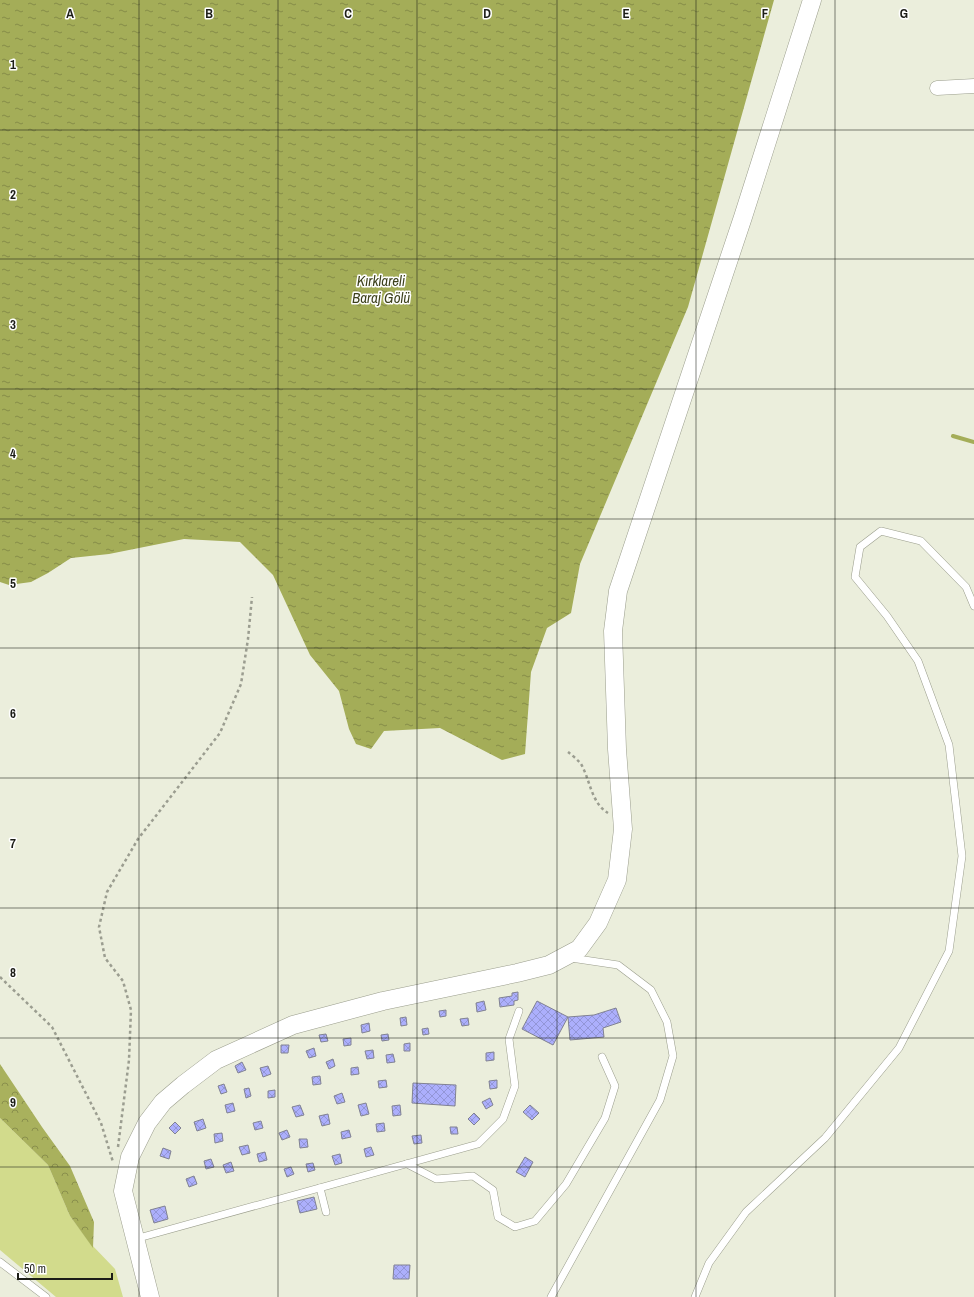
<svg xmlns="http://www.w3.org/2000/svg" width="974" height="1297" font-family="'Archivo Narrow',sans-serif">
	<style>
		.green { fill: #d2db8c }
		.forest { fill: url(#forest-crowns) }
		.water { fill: url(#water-ripples) }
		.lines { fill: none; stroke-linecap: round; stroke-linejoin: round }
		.stream { stroke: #a4ad58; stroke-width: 4 }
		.building { fill: url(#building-cross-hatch); stroke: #818292 }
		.service-casing { stroke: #9a9d8c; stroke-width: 8 }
		.minor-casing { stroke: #9a9d8c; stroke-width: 15 }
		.tertiary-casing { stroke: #9a9d8c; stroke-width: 19 }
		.path { stroke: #9b9d90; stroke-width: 2.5; stroke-dasharray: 3 3; stroke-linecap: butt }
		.service { stroke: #fff; stroke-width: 7 }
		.minor { stroke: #fff; stroke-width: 14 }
		.tertiary { stroke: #fff; stroke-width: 18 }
		.grid { fill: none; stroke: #1c1d17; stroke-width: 1; stroke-opacity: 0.55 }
		.labels { text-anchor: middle; stroke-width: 3; stroke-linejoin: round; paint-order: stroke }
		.water-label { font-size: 15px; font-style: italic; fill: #3d411c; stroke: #fff }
		.grid-label { font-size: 13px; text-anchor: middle; font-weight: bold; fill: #1c1d17; stroke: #fff; stroke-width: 3; stroke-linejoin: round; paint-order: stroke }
	</style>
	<defs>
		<pattern id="forest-crowns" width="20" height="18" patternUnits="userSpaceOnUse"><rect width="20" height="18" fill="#a9b15d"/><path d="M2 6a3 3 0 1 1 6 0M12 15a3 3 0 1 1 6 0" fill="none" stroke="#898f4c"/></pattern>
		<pattern id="water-ripples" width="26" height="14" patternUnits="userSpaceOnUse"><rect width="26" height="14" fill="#a4ad58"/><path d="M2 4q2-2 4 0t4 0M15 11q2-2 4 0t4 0" fill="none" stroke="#858c48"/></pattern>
		<pattern id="building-cross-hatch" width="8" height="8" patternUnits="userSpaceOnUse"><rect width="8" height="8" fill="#acaffc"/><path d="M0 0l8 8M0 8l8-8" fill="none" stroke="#9396d7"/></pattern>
	</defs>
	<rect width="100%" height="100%" fill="#ebeedc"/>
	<!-- green -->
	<path class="green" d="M0,1118L48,1165L70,1216L90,1243L115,1269L123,1297H56L0,1250Z"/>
	<!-- forest -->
	<path class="forest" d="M0,1064L42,1127L70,1166L94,1222L93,1248L70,1216L48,1165L0,1118Z"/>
	<!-- water -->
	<path class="water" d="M0,0H774L688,307L580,564L571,613L547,628L531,672L525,754L502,760L440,728L384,731L371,749L356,744L349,729L339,691L310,655L273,575L240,542L184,539L109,554L71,558L48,573L31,582L9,585L0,582Z"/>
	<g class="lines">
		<!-- stream -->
		<path class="stream" d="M953,436L974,442"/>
	</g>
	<!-- building -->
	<g class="building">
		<path d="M518,992V1000L514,1001V1005L500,1007L499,998L512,996V993Z"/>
		<path d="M484,1001L486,1010L477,1012L476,1003Z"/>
		<path d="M537,1001L568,1017L553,1045L522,1029Z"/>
		<path d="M616,1008L621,1022L603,1028L604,1037L570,1040L568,1017L594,1015Z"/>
		<path d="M446,1010V1016L440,1017L439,1011Z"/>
		<path d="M406,1017L407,1025L401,1026L400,1018Z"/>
		<path d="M468,1018L469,1025L462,1026L460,1019Z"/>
		<path d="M369,1023L370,1031L362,1033L361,1025Z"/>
		<path d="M428,1028L429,1034L423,1035L422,1029Z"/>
		<path d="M326,1034L328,1041L321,1042L319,1035Z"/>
		<path d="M388,1034L389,1040L382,1041L381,1035Z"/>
		<path d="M351,1038V1045L344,1046L343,1039Z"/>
		<path d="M410,1043V1051H404V1044Z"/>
		<path d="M281,1045H289L288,1053H281Z"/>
		<path d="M314,1048L316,1056L309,1058L306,1051Z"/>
		<path d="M373,1050L374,1058L367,1059L365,1051Z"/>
		<path d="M494,1052V1060L486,1061V1053Z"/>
		<path d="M393,1054L395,1062L387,1063L386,1055Z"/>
		<path d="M333,1059L335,1066L329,1069L326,1062Z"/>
		<path d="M242,1062L246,1070L238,1073L235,1066Z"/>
		<path d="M268,1066L271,1074L263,1077L260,1068Z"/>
		<path d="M358,1067L359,1074L351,1075V1068Z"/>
		<path d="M320,1076L321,1084L313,1085L312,1077Z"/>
		<path d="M386,1080L387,1087L379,1088L378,1081Z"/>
		<path d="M497,1080V1088L490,1089L489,1081Z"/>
		<path d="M413,1083L456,1085L455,1106L412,1103Z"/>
		<path d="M224,1084L227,1092L221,1094L218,1086Z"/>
		<path d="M249,1088L251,1096L246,1098L244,1089Z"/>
		<path d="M275,1090V1097L268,1098V1091Z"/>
		<path d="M342,1093L345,1102L337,1104L334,1096Z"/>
		<path d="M490,1098L493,1105L486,1109L482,1102Z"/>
		<path d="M233,1103L235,1111L227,1113L225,1105Z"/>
		<path d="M366,1103L369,1114L361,1116L358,1105Z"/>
		<path d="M300,1105L304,1115L296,1117L292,1107Z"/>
		<path d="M400,1105L401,1115L393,1116L392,1106Z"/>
		<path d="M530,1105L539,1113L532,1120L523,1112Z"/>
		<path d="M474,1113L480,1119L474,1125L468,1119Z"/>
		<path d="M328,1114L330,1124L322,1126L319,1116Z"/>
		<path d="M203,1119L206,1128L197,1131L194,1122Z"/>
		<path d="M261,1121L263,1128L255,1130L253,1123Z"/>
		<path d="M175,1122L181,1128L175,1134L169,1128Z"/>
		<path d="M384,1123L385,1131L377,1132L376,1124Z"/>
		<path d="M450,1127H457L458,1134H451Z"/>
		<path d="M287,1130L290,1137L282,1140L279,1133Z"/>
		<path d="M349,1130L351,1137L342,1139L341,1132Z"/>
		<path d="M222,1133L223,1141L215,1143L214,1134Z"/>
		<path d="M421,1135L422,1143L414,1144L412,1136Z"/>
		<path d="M299,1139H307L308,1147L300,1148Z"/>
		<path d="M248,1145L250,1153L242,1155L239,1147Z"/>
		<path d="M371,1147L374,1155L366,1157L364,1149Z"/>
		<path d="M163,1148L171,1151L169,1159L160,1156Z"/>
		<path d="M265,1152L267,1160L259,1162L257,1154Z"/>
		<path d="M340,1154L342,1163L335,1165L332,1156Z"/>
		<path d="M525,1157L533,1162L525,1177L516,1172Z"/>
		<path d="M211,1159L214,1167L206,1169L204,1161Z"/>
		<path d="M231,1162L234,1171L226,1173L223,1165Z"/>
		<path d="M313,1163L315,1170L308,1172L306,1164Z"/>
		<path d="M291,1167L294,1174L287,1177L284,1169Z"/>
		<path d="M194,1176L197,1184L189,1187L186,1179Z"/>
		<path d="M314,1197L317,1209L300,1213L297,1201Z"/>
		<path d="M165,1206L168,1219L154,1223L150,1210Z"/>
		<path d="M394,1265H410L409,1279H393Z"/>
	</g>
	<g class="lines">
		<!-- service casing -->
		<g class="service-casing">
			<g id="service">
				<path d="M407,1164L436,1179L473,1176L493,1190L498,1217L515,1227L535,1221L566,1184L605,1118L615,1086L602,1057"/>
				<path d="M320,1188L326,1212"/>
				<path d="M135,1239L478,1144L503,1119L515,1086L509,1039L519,1011"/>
				<path d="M0,1262L46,1297"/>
				<path d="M551,1297L660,1100L673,1056L667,1022L651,990L618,965L571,958"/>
				<path d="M695,1297L709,1263L746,1212L825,1138L899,1048L949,951L962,856L949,745L918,661L887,616L855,577L860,547L881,531L921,541L966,587L974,606"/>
			</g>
		</g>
		<!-- minor casing -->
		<g class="minor-casing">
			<path id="minor" d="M937,88L974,86"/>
		</g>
		<!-- tertiary casing -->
		<g class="tertiary-casing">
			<path id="tertiary" d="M150,1297L123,1191L130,1157L147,1123L163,1102L183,1085L216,1060L293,1025L383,1001L517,973L549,965L579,949L598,923L617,880L623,829L617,749L613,631L618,591L743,217L812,0"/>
		</g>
		<!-- path -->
		<g class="path">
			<path d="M568,752C572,755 578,760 581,764C590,779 591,803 608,813"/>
			<path d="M0,977L52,1027L101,1123L113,1162"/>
			<path d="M118,1147L129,1060L131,1010L123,981L105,958L99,927L107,892L138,839L220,733L241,684L248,639L252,597"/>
		</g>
		<!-- service -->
		<use href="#service" class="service"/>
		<!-- minor -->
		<use href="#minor" class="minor"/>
		<!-- tertiary -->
		<use href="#tertiary" class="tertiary"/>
	</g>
	<!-- grid -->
	<path class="grid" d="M139,0V1297M278,0V1297M417,0V1297M557,0V1297M696,0V1297M835,0V1297M0,130H974M0,259H974M0,389H974M0,519H974M0,648H974M0,778H974M0,908H974M0,1038H974M0,1167H974"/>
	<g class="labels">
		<!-- water labels -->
		<g class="water-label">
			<text x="381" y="286">Kırklareli<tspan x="381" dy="17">Baraj Gölü</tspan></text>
		</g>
	</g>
	<g class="grid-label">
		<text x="70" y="18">A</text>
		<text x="209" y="18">B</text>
		<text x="348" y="18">C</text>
		<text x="487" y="18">D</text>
		<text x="626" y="18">E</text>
		<text x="765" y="18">F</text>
		<text x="904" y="18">G</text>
		<text x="13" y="69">1</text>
		<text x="13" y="199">2</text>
		<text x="13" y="329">3</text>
		<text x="13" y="458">4</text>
		<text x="13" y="588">5</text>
		<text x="13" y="718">6</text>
		<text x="13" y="848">7</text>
		<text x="13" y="977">8</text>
		<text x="13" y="1107">9</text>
	</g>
	<!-- scale -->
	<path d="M18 1273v6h94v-6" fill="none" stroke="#1c1d17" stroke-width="2"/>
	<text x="24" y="1273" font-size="12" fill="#1c1d17" stroke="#ffffff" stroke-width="3" paint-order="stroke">50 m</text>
</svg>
